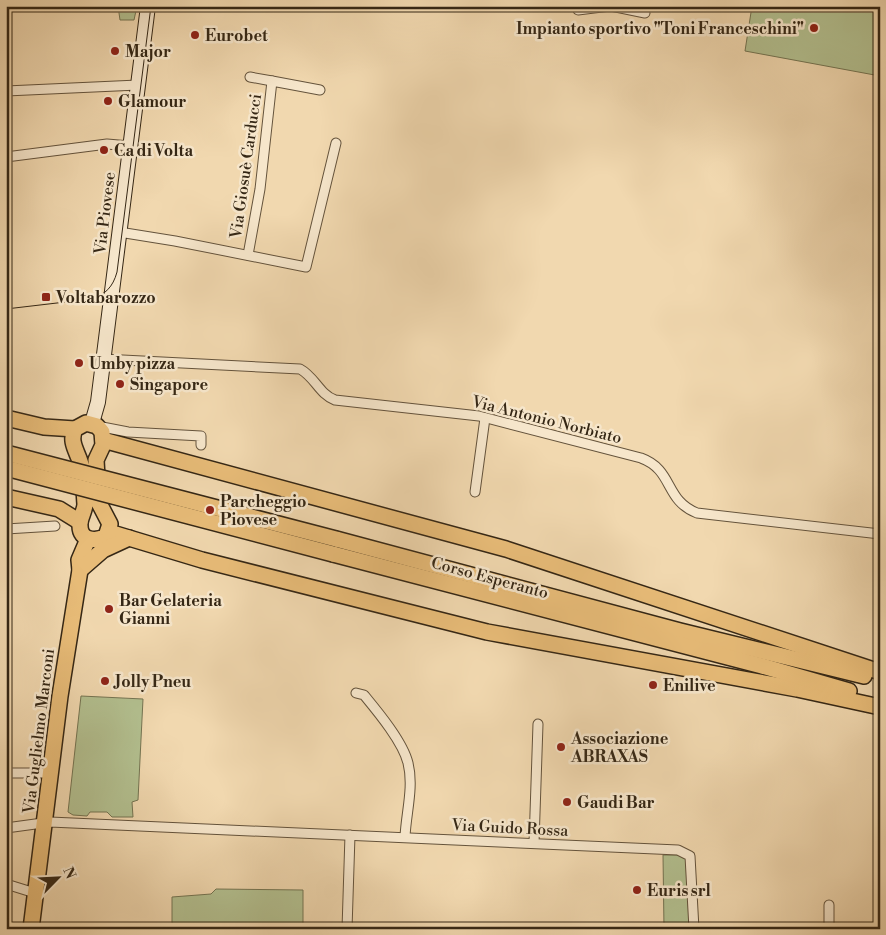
<svg xmlns="http://www.w3.org/2000/svg" width="886" height="935" font-family="'Libre Bodoni',serif">
	<style>
		.green { fill: #b3c090; stroke: #747452 }
		.lines { fill: none; stroke-linecap: round; stroke-linejoin: round }
		.minor-casing { stroke: #64533c; stroke-width: 11 }
		.secondary-casing { stroke: #352715; stroke-width: 16 }
		.primary-casing { stroke: #352715; stroke-width: 18 }
		.trunk-casing { stroke: #352715; stroke-width: 18 }
		.minor { stroke: #f6e6cb; stroke-width: 9 }
		.secondary { stroke: #f6e6cb; stroke-width: 14 }
		.primary { stroke: #e8bc78; stroke-width: 15 }
		.trunk { stroke: #e8bc78; stroke-width: 15 }
		.tram { stroke: #352715; stroke-width: 1 }
		.trunk-bridge-casing { stroke: #352715; stroke-width: 18; stroke-linecap: butt }
		.trunk-bridge { stroke: #e8bc78; stroke-width: 15 }
		.poi-dot { fill: #8f2418; stroke: #f6e6cb; stroke-width: 2 }
		.labels { text-anchor: middle; stroke-width: 5; stroke-linejoin: round; paint-order: stroke }
		.poi-label { font-size: 16px; font-weight: bold; fill: #352715; stroke: #f6e6cb; text-anchor: start }
		.street-label { font-size: 16px; fill: #352715; stroke: #f6e6cb }
	</style>
	<rect width="100%" height="100%" fill="#f1d8af"/>
	<filter id="stains"><feTurbulence type="fractalNoise" baseFrequency=".004" numOctaves="4"/><feColorMatrix values="0 0 0 0 .2 0 0 0 0 .09 0 0 0 0 .02 0 0 0 .5 -.17"/></filter>
	<radialGradient id="worn" r=".72"><stop offset=".6" stop-color="#630" stop-opacity="0"/><stop offset="1" stop-color="#630" stop-opacity=".3"/></radialGradient>
	<!-- green -->
	<g class="green">
		<path d="M118,6H137L134,20H120Z"/>
		<path d="M752,6H880V76L745,51Z"/>
		<path d="M81,696L143,699L138,800L132,802L133,817H112L107,812H90L87,816L73,815L68,812Z"/>
		<path d="M663,855H681L687,860L689,929H664Z"/>
		<path d="M216,889L303,890V929H172V897L211,894Z"/>
		<path d="M481,924L614,929H481Z"/>
	</g>
	<g class="lines">
		<!-- minor casing -->
		<g class="minor-casing">
			<g id="minor">
				<path d="M611,6L645,13"/>
				<path d="M578,10L610,6"/>
				<path d="M250,77L272,81"/>
				<path d="M6,91L138,85"/>
				<path d="M6,157L107,144L130,146"/>
				<path d="M119,232L175,241L306,267L336,143"/>
				<path d="M248,255L260,189L272,81L320,90"/>
				<path d="M103,359L300,369C315,377 319,394 335,400L479,416L641,458C674,470 664,500 697,513L880,534"/>
				<path d="M97,426L128,432L201,436V445"/>
				<path d="M475,492L485,418"/>
				<path d="M6,529L55,526"/>
				<path d="M356,693L364,695C378,712 403,742 408,763C414,787 406,813 405,837"/>
				<path d="M6,773H50"/>
				<path d="M6,828L50,822L678,850L690,856L694,929"/>
				<path d="M534,843L538,724"/>
				<path d="M6,884L35,893"/>
				<path d="M829,905V929"/>
				<path d="M347,929L350,835"/>
			</g>
		</g>
		<!-- secondary casing -->
		<g class="secondary-casing">
			<path id="secondary" d="M92,423L98,402L148,6"/>
		</g>
		<!-- primary casing -->
		<g class="primary-casing">
			<g id="primary">
				<path d="M86,423L97,426L102,432L103,445L96,460L98,495L99,503L110,524L106,536C96,542 80,541 80,526C79,519 85,511 85,504C84,492 84,480 82,469C80,454 68,444 75,429Z"/>
				<path d="M31,929L60,696L80,570L79,560L88,539"/>
			</g>
		</g>
		<!-- trunk casing -->
		<g class="trunk-casing">
			<g id="trunk">
				<path d="M6,418L44,427L75,429"/>
				<path d="M103,440L506,549L880,672"/>
				<path d="M6,497L59,509L80,522"/>
				<path d="M109,532L202,560L487,632L797,689L880,707"/>
				<path d="M336,539L680,631L864,676"/>
				<path d="M333,554L762,666L849,691"/>
				<path d="M80,570L103,550L129,538"/>
			</g>
		</g>
		<!-- minor -->
		<use href="#minor" class="minor"/>
		<!-- secondary -->
		<use href="#secondary" class="secondary"/>
		<!-- primary -->
		<use href="#primary" class="primary"/>
		<!-- trunk -->
		<use href="#trunk" class="trunk"/>
		<!-- tram -->
		<path class="tram" d="M6,309L91,299C105,295 113,287 117,272L151,6"/>
		<!-- trunk-bridge casing -->
		<g class="trunk-bridge-casing">
			<g id="trunk-bridge">
				<path d="M6,453L336,539"/>
				<path d="M6,468L333,554"/>
			</g>
		</g>
		<!-- trunk-bridge -->
		<use href="#trunk-bridge" class="trunk-bridge"/>
	</g>
	<!-- markers -->
	<g class="poi-dot">
		<circle cx="814" cy="28" r="5"/>
		<circle cx="195" cy="35" r="5"/>
		<circle cx="115" cy="51" r="5"/>
		<circle cx="108" cy="101" r="5"/>
		<circle cx="104" cy="150" r="5"/>
		<rect x="41" y="292" width="10" height="10" rx="2.5"/>
		<circle cx="79" cy="363" r="5"/>
		<circle cx="120" cy="384" r="5"/>
		<circle cx="210" cy="510" r="5"/>
		<circle cx="109" cy="609" r="5"/>
		<circle cx="105" cy="681" r="5"/>
		<circle cx="653" cy="685" r="5"/>
		<circle cx="561" cy="747" r="5"/>
		<circle cx="567" cy="802" r="5"/>
		<circle cx="637" cy="890" r="5"/>
	</g>
	<g class="labels">
		<!-- poi labels -->
		<g class="poi-label">
			<text x="804" y="34" text-anchor="end">Impianto sportivo "Toni Franceschini"</text>
			<text x="205" y="41">Eurobet</text>
			<text x="125" y="57">Major</text>
			<text x="118" y="107">Glamour</text>
			<text x="114" y="156">Ca di Volta</text>
			<text x="56" y="303">Voltabarozzo</text>
			<text x="89" y="369">Umby pizza</text>
			<text x="130" y="390">Singapore</text>
			<text x="220" y="507">Parcheggio<tspan x="220" dy="18">Piovese</tspan></text>
			<text x="119" y="606">Bar Gelateria<tspan x="119" dy="18">Gianni</tspan></text>
			<text x="115" y="687">Jolly Pneu</text>
			<text x="663" y="691">Enilive</text>
			<text x="571" y="744">Associazione<tspan x="571" dy="18">ABRAXAS</tspan></text>
			<text x="577" y="808">Gaudi Bar</text>
			<text x="647" y="896">Euris srl</text>
		</g>
		<!-- street labels -->
		<g class="street-label">
			<text transform="translate(245 166) rotate(-82)" y="6">Via Giosuè Carducci</text>
			<text transform="translate(104 213) rotate(-83)" y="6">Via Piovese</text>
			<text transform="translate(547 419) rotate(14)" y="6">Via Antonio Norbiato</text>
			<text transform="translate(490 577) rotate(15)" y="6">Corso Esperanto</text>
			<text transform="translate(38 731) rotate(-83)" y="6">Via Guglielmo Marconi</text>
			<text transform="translate(510 827) rotate(3)" y="6">Via Guido Rossa</text>
		</g>
	</g>
	<!-- margin -->
	<rect width="886" height="935" fill="none" stroke="#f1d8af" stroke-width="25"/>
	<rect x="8" y="8" width="871" height="920" fill="none" stroke="#352715" stroke-width="2.5"/>
	<rect x="12" y="12" width="861" height="910" fill="none" stroke="#352715"/>
	<!-- north arrow -->
	<g transform="translate(58 878) rotate(66)" stroke="#f6e6cb" stroke-width="4" paint-order="stroke">
	<path d="M0-4L9 19L0 12L-9 19Z" fill="#352715"/>
	<text y="-8" font-size="14" font-weight="bold" text-anchor="middle" fill="#352715">N</text>
	</g>
	<rect width="100%" height="100%" filter="url(#stains)"/>
	<rect width="100%" height="100%" fill="url(#worn)"/>
</svg>
